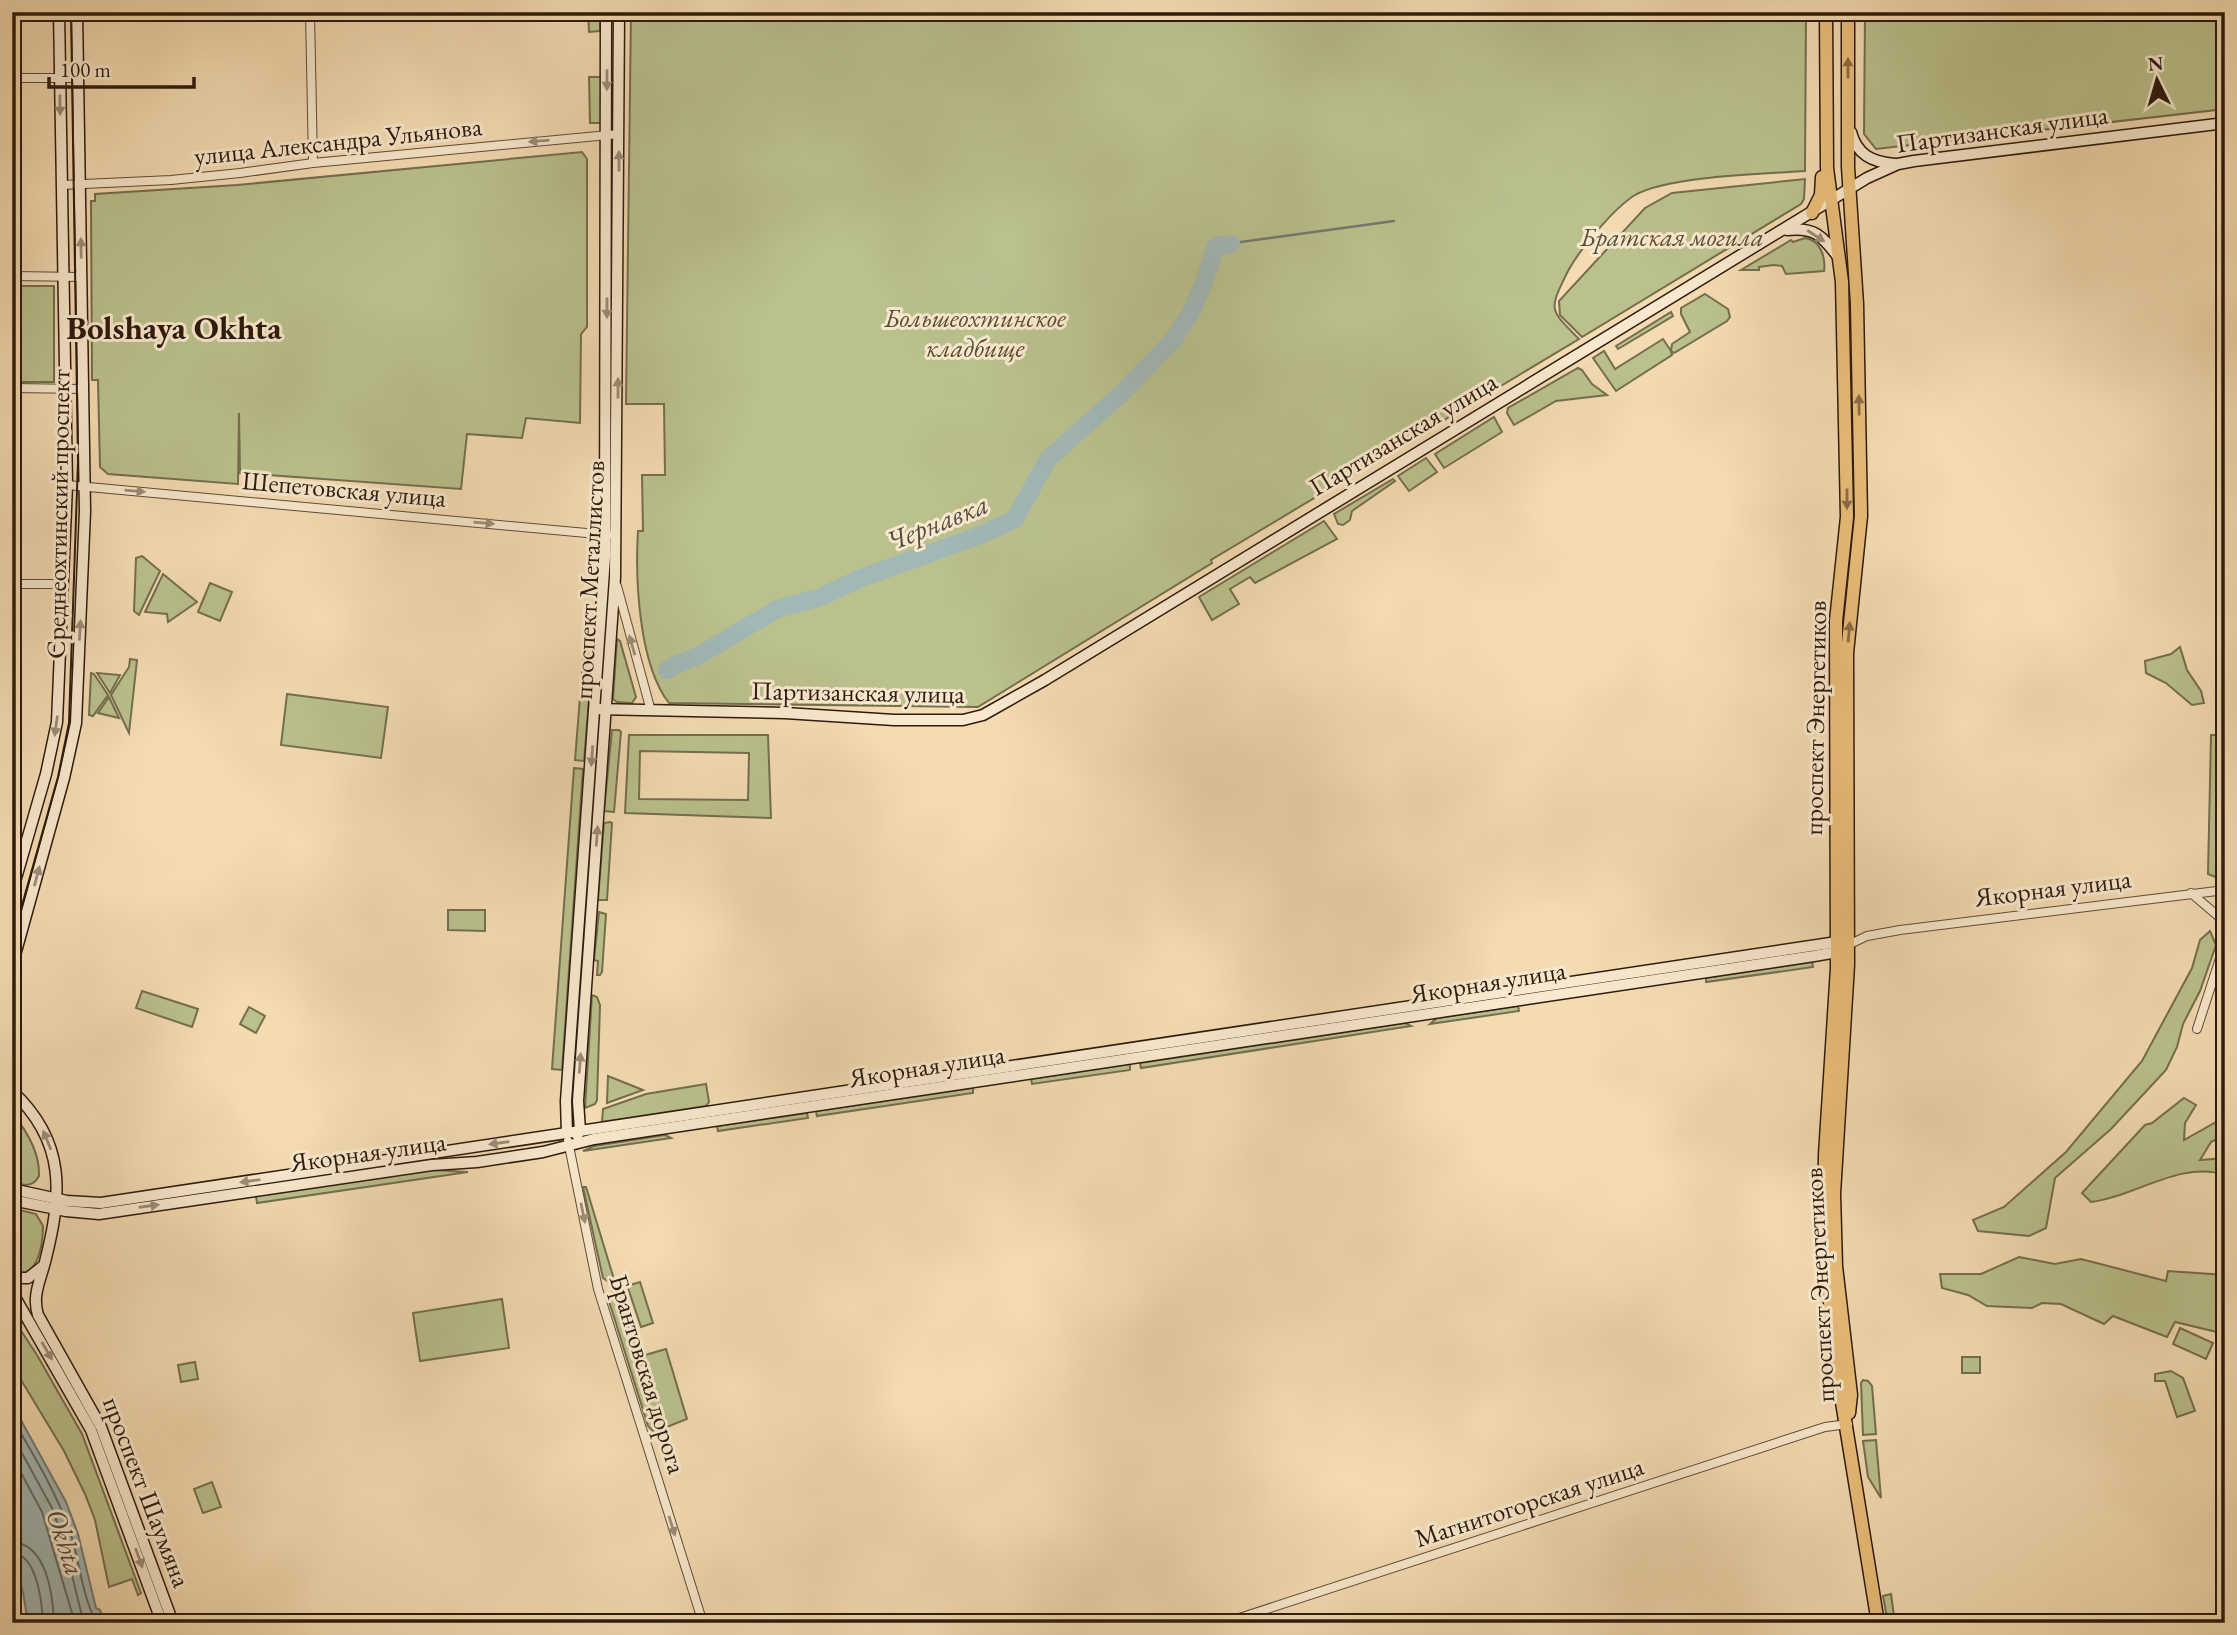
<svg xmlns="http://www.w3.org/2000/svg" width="2237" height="1635" font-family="'EB Garamond',serif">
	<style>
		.green { fill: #bac18d; stroke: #746e4e; stroke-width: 2; fill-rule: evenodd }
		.water { fill: #a1b8b7; stroke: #737973; stroke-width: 2 }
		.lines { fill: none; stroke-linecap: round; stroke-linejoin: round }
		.shore { stroke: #676a62; stroke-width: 2 }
		.stream { stroke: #737973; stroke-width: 2.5 }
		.river { stroke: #a1b8b7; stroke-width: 18 }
		.street-casing { stroke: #5f4b37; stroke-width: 10 }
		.secondary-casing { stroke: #2d1b0e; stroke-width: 13 }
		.primary-casing { stroke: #2d1b0e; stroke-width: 15 }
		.street { stroke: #f8e8cd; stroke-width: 8 }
		.secondary { stroke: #f8e8cd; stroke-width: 10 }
		.primary { stroke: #eabe79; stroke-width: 12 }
		.tram { stroke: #2d1b0e; stroke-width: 2 }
		.oneway { fill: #8c6c44 }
		.oneway2 { fill: #9d8c77 }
		.labels { text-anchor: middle; stroke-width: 6; stroke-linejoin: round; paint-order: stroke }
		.street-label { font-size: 26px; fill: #2d1b0e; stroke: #f8e8cd }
		.park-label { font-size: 26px; font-style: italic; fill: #574d34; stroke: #f8e8cd }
		.water-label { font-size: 28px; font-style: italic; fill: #504a41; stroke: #f8e8cd }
		.district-label { font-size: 33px; font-weight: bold; fill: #2d1b0e; stroke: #f8e8cd }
	</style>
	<rect width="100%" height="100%" fill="#f4dbb2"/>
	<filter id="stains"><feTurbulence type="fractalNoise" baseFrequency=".00286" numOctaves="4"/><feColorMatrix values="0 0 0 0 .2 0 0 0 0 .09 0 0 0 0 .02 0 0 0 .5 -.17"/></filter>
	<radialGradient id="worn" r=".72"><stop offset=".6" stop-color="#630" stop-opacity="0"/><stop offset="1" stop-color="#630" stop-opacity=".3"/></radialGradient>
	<!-- green -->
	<g class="green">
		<path d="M588,12H600V31L589,32Z"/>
		<path d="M631,12H1806L1805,171C1763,174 1669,176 1635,195C1614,208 1580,249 1568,271C1549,310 1548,308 1579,339L1211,560L1212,563L978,707L669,703C639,665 635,580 638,531H643L642,475H665L664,404H626Z"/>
		<path d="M1865,12H2225V109L1876,149L1864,134Z"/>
		<path d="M589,77H602V123H590Z"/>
		<path d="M582,152L587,159V327L581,334L580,423L526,418L522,438L467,434L461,489L240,473L239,413L238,484L108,474L100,467L98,380H92L91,201H95V194L237,185Z"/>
		<path d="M1805,179L1804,199L1801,204L1582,337L1560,315L1559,301L1645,208L1672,193Z"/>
		<path d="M1805,238C1820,240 1826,257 1824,271L1786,274L1782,266L1774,265L1759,267V270H1741L1791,240L1793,242Z"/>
		<rect x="12" y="286" width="42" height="96"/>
		<path d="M1705,294L1728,309L1730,317L1727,321L1674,353L1671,351L1672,355L1616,391L1593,358L1604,351L1615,369L1663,339L1671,351L1672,344L1690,332L1681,314V308Z"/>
		<path d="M1671,312L1673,316L1618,349L1616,346Z"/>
		<path d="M1578,368L1582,370L1592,384L1607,395L1556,401L1514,425L1507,413L1508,408Z"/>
		<path d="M1494,417L1502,432L1444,468L1435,454Z"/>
		<path d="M12,441H16L15,520H12Z"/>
		<path d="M1426,458L1437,472L1409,491L1398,476Z"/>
		<path d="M1393,479L1395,481L1352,511L1350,520L1343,525L1338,524L1334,514Z"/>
		<path d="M1324,521L1337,539L1255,583L1250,577L1230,589L1239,604L1212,620L1199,597Z"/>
		<path d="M142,556L160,571L139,615L134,611L136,558Z"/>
		<path d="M163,574L197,602L168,622L167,614L145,612Z"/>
		<path d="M210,583L232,592L220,621L198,612Z"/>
		<path d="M587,608L595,609L592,665H583Z"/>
		<path d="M617,639L620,641L636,697L632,703L617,702L613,699Z"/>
		<path d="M2180,647L2187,670L2201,691L2204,703L2192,705L2166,683L2146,673L2145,661L2171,654Z"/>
		<path d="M130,659L137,660L129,733L111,695L129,667Z"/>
		<path d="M582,672L591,673L584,761L575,760Z"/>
		<path d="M91,673L94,674L108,695L93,716L89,715Z"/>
		<path d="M97,673L120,675L110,693Z"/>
		<path d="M287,694L388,707L381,758L281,745Z"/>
		<path d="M109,697L119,718L98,713Z"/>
		<path d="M612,730H619L621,732L614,812L604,811Z"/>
		<path d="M629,735H768L771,818L625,813ZM640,751L749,753L748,800L639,799Z"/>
		<path d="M2211,735H2218C2231,761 2225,842 2225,874L2218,878L2208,874Z"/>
		<path d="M574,768L583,769L562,1070L552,1069Z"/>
		<path d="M610,822L612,823L607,900H598L604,823Z"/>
		<path d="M448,910H485V931L448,930Z"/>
		<path d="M599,912L606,914L602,972L600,975H597L598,961L594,960Z"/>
		<path d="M2210,931L2216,945L2200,991L2183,1024L2177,1047L2166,1070L2111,1129L2055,1178L2046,1228L2029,1236L1978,1231L1973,1220L2004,1207L2066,1152L2142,1061L2192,968L2200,940Z"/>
		<path d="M1812,962L1813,967L1706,982V978Z"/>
		<path d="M142,991L198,1009L192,1027L136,1008Z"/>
		<path d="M592,995L597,997L600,1005L597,1100L595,1104L585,1108Z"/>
		<path d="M1518,1006L1519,1011L1430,1024L1437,1018Z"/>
		<path d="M249,1007L265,1016L256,1033L240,1024Z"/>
		<path d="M1405,1023L1411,1026L1141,1068L1140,1063Z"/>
		<path d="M1130,1064V1070L1032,1084L1031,1079Z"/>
		<path d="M608,1076L643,1090L607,1103Z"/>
		<path d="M706,1084L709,1102L706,1106L602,1122L603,1109L646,1094Z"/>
		<path d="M973,1088V1093L817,1116L816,1111Z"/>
		<path d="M2184,1098L2196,1105L2185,1123L2184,1140L2225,1117V1135L2211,1142L2200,1160L2225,1158V1175C2181,1160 2134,1197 2091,1202L2082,1193L2145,1125L2152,1123Z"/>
		<path d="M12,1113C27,1131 40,1152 39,1176C33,1188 23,1185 12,1183Z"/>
		<path d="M807,1113L808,1118L718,1131L717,1126Z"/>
		<path d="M665,1135L671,1138L583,1151L594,1146Z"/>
		<path d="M433,1170L468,1172L257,1203L256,1196Z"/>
		<path d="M583,1187H586L613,1276L609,1282L603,1278Z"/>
		<path d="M12,1208L36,1214L43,1226C43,1244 38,1282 12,1271Z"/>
		<path d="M2019,1257L2055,1264L2081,1259L2166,1281L2168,1271L2225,1275V1334L2175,1322L2167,1337L2113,1316L2104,1324L2061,1304L2042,1303L2032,1308L1987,1306L1968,1295L1942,1288L1940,1274H1981Z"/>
		<path d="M640,1282L653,1323L641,1327L628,1288L630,1285Z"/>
		<path d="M613,1291L619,1294L638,1357L666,1349L687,1419L657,1431H653L648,1426L608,1298Z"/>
		<path d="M502,1299L509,1348L420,1361L413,1313Z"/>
		<path d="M12,1317L37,1355L82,1434L141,1593L138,1595L132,1579L109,1587L95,1520L85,1494L64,1451L12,1365Z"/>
		<path d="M2180,1328L2213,1343L2206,1359L2173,1344Z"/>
		<rect x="1962" y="1357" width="18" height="16"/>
		<path d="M195,1362L198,1379L181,1382L178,1365Z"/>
		<path d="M2171,1371L2183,1378L2195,1411L2177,1417L2165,1381H2155V1374Z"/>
		<path d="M1863,1380L1868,1381L1872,1386L1876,1434L1863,1435L1861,1383Z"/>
		<path d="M1876,1440L1881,1498L1868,1477L1863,1441Z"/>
		<path d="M212,1482L221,1507L203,1513L194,1489Z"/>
		<path d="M1891,1594L1895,1623H1888L1883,1596Z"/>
	</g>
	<!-- water -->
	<path class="water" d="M12,1404L66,1502L78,1534L96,1608L100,1610L104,1620L100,1623H28L23,1592L12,1559Z"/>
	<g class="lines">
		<!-- shore -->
		<g class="shore">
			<path d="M12,1418C34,1456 57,1493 71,1535C80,1563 82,1597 97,1623"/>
			<path d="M12,1435L52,1508L63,1539L81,1612L87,1623"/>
			<path d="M12,1456L42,1512L75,1623"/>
			<path d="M12,1542C47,1544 53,1595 54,1623"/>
			<path d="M12,1553C37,1554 42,1602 43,1623"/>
		</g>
		<!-- stream -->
		<path class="stream" d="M1241,242L1394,221"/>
		<!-- river -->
		<path class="river" d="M667,670L677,664L698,656L777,609L818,598L861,578L983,534L1015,519L1048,459L1123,392L1173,340L1189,316L1203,285L1216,246L1231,244"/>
		<!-- street casing -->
		<g class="street-casing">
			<g id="street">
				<path d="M310,12L313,163"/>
				<path d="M12,78H78"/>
				<path d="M62,185L171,180L240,173L313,163L619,134"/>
				<path d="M12,276L82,277"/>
				<path d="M12,388L84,389"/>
				<path d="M67,485L608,535"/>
				<path d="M12,584H64"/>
				<path d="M617,586L651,711"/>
				<path d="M2191,893L2218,916L2225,928"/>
				<path d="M1848,945L1867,936L1900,930L2225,890"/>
				<path d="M2197,1029L2225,943"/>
				<path d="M568,1141L598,1289L703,1623"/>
				<path d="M1224,1623L1825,1427L1848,1424"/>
			</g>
		</g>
		<!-- secondary casing -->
		<g class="secondary-casing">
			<g id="secondary">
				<path d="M1851,132C1857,155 1872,162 1895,164"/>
				<path d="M1787,230C1816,227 1822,236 1839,258"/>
				<path d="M595,709L785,713L894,720H963L983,715L1045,680L1867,178L1898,164L1914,161L2225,123"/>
				<path d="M12,892L46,774L57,722L67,485L59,12"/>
				<path d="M12,966L64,778L76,723L85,511L77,12"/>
				<path d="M12,1091C67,1142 62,1195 45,1262C40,1281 32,1296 38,1315L101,1427L173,1623"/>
				<path d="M567,1133L566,1101L605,557L606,12"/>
				<path d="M577,1135L580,1131L578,1101L615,577L619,12"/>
				<path d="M12,1189L67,1201L101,1203L1837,942L1843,944"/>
				<path d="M12,1200L66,1211L99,1214L432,1165L477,1162L543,1152L594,1139L1814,956L1837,952L1842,949"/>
				<path d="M12,1278H28L42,1267"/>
				<path d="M12,1292L91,1430L162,1623"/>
			</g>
		</g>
		<!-- primary casing -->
		<g class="primary-casing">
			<g id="primary">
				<path d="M1826,12L1827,168L1842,282L1847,517L1836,621L1837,968L1825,1155L1824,1228L1832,1328L1841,1396L1878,1623"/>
				<path d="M1848,12V167L1857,304L1861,516L1847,653L1848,965L1834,1194L1836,1266L1851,1395L1849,1413"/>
				<path d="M1812,213L1821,195L1822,177"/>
			</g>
		</g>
		<!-- street -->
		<use href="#street" class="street"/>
		<!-- secondary -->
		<use href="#secondary" class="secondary"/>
		<!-- primary -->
		<use href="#primary" class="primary"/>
		<!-- tram -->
		<path class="tram" d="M12,941L58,777L69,723L78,461L71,12"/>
	</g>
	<!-- one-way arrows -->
	<defs><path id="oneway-solid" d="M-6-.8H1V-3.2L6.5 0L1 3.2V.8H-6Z" transform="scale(1.75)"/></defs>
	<g class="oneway">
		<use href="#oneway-solid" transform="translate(1848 68) rotate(-90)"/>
		<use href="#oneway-solid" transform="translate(1859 405) rotate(-91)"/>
		<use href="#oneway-solid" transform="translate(1847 499) rotate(90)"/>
		<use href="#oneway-solid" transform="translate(1849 632) rotate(-85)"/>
	</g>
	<g class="oneway2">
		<use href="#oneway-solid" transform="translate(607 80) rotate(90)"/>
		<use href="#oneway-solid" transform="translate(60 105) rotate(89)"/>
		<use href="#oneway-solid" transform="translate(539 141) rotate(175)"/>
		<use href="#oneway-solid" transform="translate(619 161) rotate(-90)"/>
		<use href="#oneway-solid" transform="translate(1816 236) rotate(33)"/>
		<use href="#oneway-solid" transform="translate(81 248) rotate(-91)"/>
		<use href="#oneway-solid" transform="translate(607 308) rotate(90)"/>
		<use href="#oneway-solid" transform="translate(618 388) rotate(-90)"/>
		<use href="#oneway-solid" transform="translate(135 491) rotate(5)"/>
		<use href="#oneway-solid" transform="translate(484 523) rotate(5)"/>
		<use href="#oneway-solid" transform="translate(80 630) rotate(-87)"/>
		<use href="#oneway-solid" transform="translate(632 645) rotate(-106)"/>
		<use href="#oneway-solid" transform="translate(56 726) rotate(98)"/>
		<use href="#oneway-solid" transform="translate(592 756) rotate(94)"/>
		<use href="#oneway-solid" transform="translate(597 836) rotate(-86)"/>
		<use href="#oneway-solid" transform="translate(37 876) rotate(-75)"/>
		<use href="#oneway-solid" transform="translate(580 1063) rotate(-86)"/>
		<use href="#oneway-solid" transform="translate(47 1140) rotate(-112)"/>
		<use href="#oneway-solid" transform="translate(499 1143) rotate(172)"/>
		<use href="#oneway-solid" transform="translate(250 1181) rotate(172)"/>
		<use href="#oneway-solid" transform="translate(149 1206) rotate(-8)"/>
		<use href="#oneway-solid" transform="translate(583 1213) rotate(78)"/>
		<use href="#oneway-solid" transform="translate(47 1351) rotate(60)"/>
		<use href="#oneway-solid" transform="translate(672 1526) rotate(73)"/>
		<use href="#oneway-solid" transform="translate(139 1558) rotate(70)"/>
	</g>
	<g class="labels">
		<!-- street labels -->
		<g class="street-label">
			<text transform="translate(2002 129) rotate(-8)" y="9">Партизанская улица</text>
			<text transform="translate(338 141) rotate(-6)" y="9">улица Александра Ульянова</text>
			<text transform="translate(1403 434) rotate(-31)" y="9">Партизанская улица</text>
			<text transform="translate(344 489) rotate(5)" y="9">Шепетовская улица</text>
			<text transform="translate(58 514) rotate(-89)" y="9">Среднеохтинский проспект</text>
			<text transform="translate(589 580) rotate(-87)" y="9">проспект Металлистов</text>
			<text transform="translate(858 692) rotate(1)" y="9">Партизанская улица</text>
			<text transform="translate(1815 718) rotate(-89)" y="9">проспект Энергетиков</text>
			<text transform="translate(2053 888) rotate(-7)" y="9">Якорная улица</text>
			<text transform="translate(1488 982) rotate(-9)" y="9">Якорная улица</text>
			<text transform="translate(927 1066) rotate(-9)" y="9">Якорная улица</text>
			<text transform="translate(368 1152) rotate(-8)" y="9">Якорная улица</text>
			<text transform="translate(1819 1285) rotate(-93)" y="9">проспект Энергетиков</text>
			<text transform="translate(648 1374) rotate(73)" y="9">Брантовская дорога</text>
			<text transform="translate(147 1492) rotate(69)" y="9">проспект Шаумяна</text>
			<text transform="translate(1529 1502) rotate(-18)" y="9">Магнитогорская улица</text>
		</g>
		<!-- park labels -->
		<g class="park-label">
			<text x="1672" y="246">Братская могила</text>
			<text x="975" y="327">Большеохтинское<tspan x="975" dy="30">кладбище</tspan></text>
		</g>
		<!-- water labels -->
		<g class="water-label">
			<text transform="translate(937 522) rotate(-22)" y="10">Чернавка</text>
			<text transform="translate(66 1542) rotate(72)" y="10">Okhta</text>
		</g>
		<!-- district labels -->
		<g class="district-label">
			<text x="174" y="339">Bolshaya Okhta</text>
		</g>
	</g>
	<!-- margin -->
	<rect width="2237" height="1635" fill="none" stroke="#f4dbb2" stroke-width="42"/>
	<rect x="14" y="14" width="2209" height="1607" fill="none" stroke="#2d1b0e" stroke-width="3.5"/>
	<rect x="21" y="21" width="2195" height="1593" fill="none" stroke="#2d1b0e" stroke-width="2"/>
	<!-- north arrow -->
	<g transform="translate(2157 80) rotate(355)" stroke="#f8e8cd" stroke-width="5" paint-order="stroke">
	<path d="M0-5L12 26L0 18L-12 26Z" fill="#2d1b0e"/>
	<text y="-10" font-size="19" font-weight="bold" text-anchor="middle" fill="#2d1b0e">N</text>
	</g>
	<!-- scale -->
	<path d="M49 77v10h145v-10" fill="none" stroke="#2d1b0e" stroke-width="3.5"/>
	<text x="60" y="77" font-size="21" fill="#2d1b0e" stroke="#f8e8cd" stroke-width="5" paint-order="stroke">100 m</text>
	<rect width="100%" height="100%" filter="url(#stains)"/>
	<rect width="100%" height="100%" fill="url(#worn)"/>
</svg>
